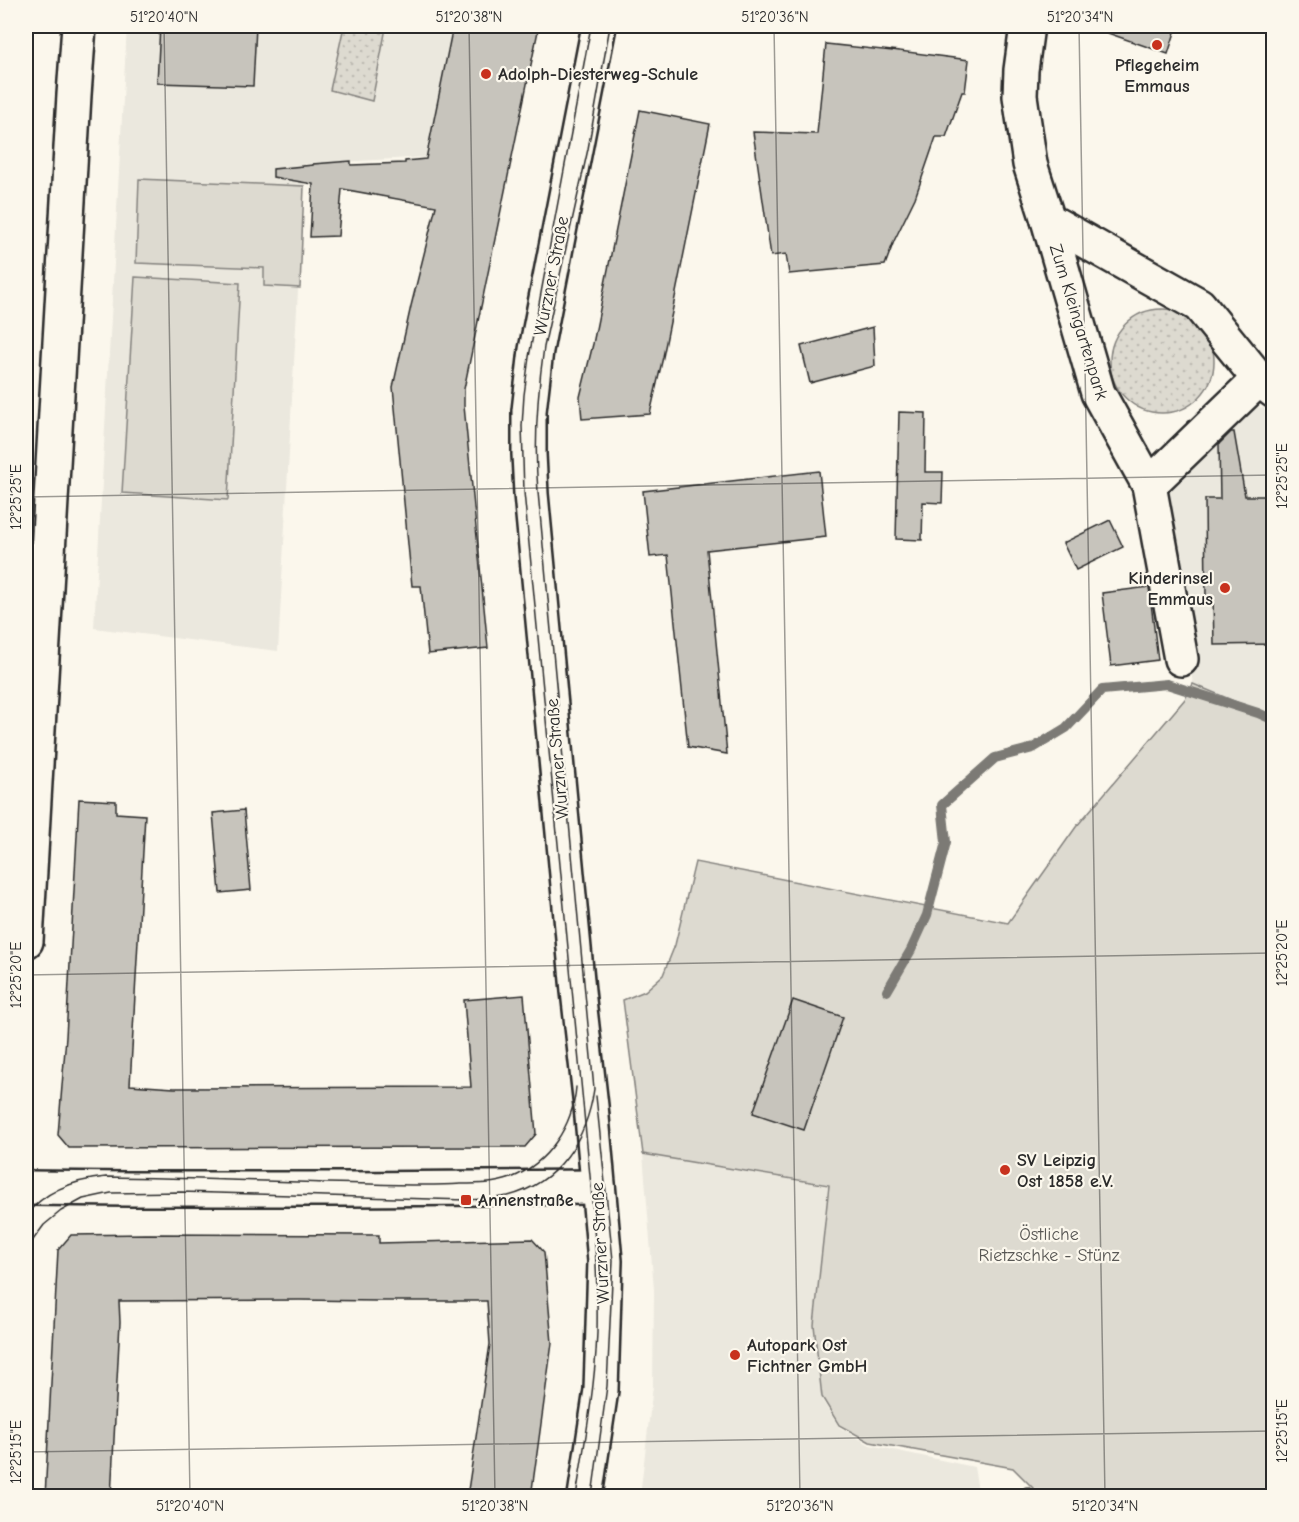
<svg xmlns="http://www.w3.org/2000/svg" width="1299" height="1522" font-family="'Comic Neue',sans-serif">
	<style>
		.built { fill: #ebe8de }
		.grass { fill: url(#grass-dots); stroke: #84827e; stroke-width: 1.5 }
		.green { fill: #dddad0; stroke: #84827e; stroke-width: 1.5 }
		.lines { fill: none; stroke-linecap: round; stroke-linejoin: round }
		.stream { stroke: #7b7a75; stroke-width: 10 }
		.building { fill: #c7c4bc; stroke: #2b2b2b; stroke-width: 1.5 }
		.minor-casing { stroke: #2b2b2b; stroke-width: 38 }
		.major-casing { stroke: #2b2b2b; stroke-width: 38 }
		.minor { stroke: #fbf7ec; stroke-width: 33 }
		.major { stroke: #fbf7ec; stroke-width: 33 }
		.tram { stroke: #2b2b2b; stroke-width: 1.5 }
		.ticks { fill: none; stroke: #2b2b2b; stroke-width: 1.5; stroke-opacity: 0.45 }
		.poi-dot { fill: #c8321e; stroke: #fbf7ec; stroke-width: 2 }
		.labels { text-anchor: middle; stroke-width: 4.5; stroke-linejoin: round; paint-order: stroke }
		.poi-label { font-size: 18px; font-weight: bold; fill: #2b2b2b; stroke: #fbf7ec; text-anchor: start }
		.street-label { font-size: 18px; fill: #2b2b2b; stroke: #fbf7ec }
		.park-label { font-size: 18px; fill: #585754; stroke: #fbf7ec }
		.neatline { fill: none; stroke: #2b2b2b; stroke-width: 2 }
		.ticks-label { font-size: 15px; text-anchor: middle; fill: #2b2b2b }
	</style>
	<defs>
		<pattern id="grass-dots" width="8" height="8" patternUnits="userSpaceOnUse" patternTransform="scale(1.5)"><rect width="8" height="8" fill="#dddad0"/><path d="M2 2h.1M6 6h.1" fill="none" stroke="#bebbb3" stroke-width="1.8" stroke-linecap="round"/></pattern>
	</defs>
	<rect width="100%" height="100%" fill="#fbf7ec"/>
	<filter id="ink" filterUnits="userSpaceOnUse"><feTurbulence type="fractalNoise" baseFrequency=".0167" numOctaves="2"/><feDisplacementMap in="SourceGraphic" scale="12" xChannelSelector="R" yChannelSelector="G"/><feConvolveMatrix kernelMatrix="1 2 1 2 8 2 1 2 1" color-interpolation-filters="sRGB"/></filter>
	<g filter="url(#ink)">
		<!-- built -->
		<g class="built">
			<path d="M127,26H539L512,157L446,156L305,164L278,651L94,628Z"/>
			<path d="M1258,407L1273,410V717L1193,684L1162,491Z"/>
			<path d="M643,1154L829,1185L814,1325L822,1400L839,1427L870,1445L974,1467L979,1496H640L653,1386L654,1290Z"/>
		</g>
		<!-- grass -->
		<g class="grass">
			<path d="M344,26H372L386,28L372,101L330,90Z"/>
			<circle cx="1162" cy="361" r="52"/>
		</g>
		<!-- green -->
		<g class="green">
			<path d="M139,179L304,186L300,288L264,286V268L136,263Z"/>
			<path d="M135,277L240,283L228,500L122,493Z"/>
			<path d="M1193,684L1273,717V1496H1041L1013,1468L870,1442L839,1425L822,1397L814,1325L829,1185L643,1154L623,1000L645,991L663,975L675,945L695,862L1008,923L1076,827L1185,699Z"/>
		</g>
		<g class="lines">
			<!-- stream -->
			<g class="stream">
				<path d="M887,991L911,950L927,915L946,842L942,805L995,758L1033,748L1066,728L1102,690L1167,684L1258,713L1274,720"/>
				<path d="M1026,1496L1027,1491"/>
			</g>
		</g>
		<!-- building -->
		<g class="building">
			<path d="M160,26H256L253,86L157,83Z"/>
			<path d="M453,26H539L464,389V406L488,648L428,654L421,586H412L393,387L411,306L436,206L342,189L338,236L310,237L313,184L273,177V169L313,165V164L351,161V165L405,163V161L426,159Z"/>
			<path d="M1099,26H1177L1168,54L1099,30Z"/>
			<path d="M826,44L892,51V50L969,60L965,92H962L946,137H936L915,198L894,241L885,265L789,274L786,254L771,256L753,132L817,134Z"/>
			<path d="M640,110L710,124L663,357L650,414L582,419L580,397L593,344Z"/>
			<path d="M873,327L875,366L810,383L801,346Z"/>
			<path d="M899,412L926,413L925,472H943L942,503L923,502L922,540L896,539Z"/>
			<path d="M1231,432H1234L1245,496H1274V644L1214,645L1213,597H1206L1205,499H1220L1219,444Z"/>
			<path d="M819,471L826,537L707,550L727,754L688,747L668,555L650,557L643,491Z"/>
			<path d="M1110,520L1123,547L1076,570L1063,543Z"/>
			<path d="M1149,587L1158,660L1111,666L1102,593Z"/>
			<path d="M79,799L116,801V813L145,815L130,1085L174,1088L471,1087L464,1000L524,995L536,1134L525,1147L69,1148L58,1135L66,1037Z"/>
			<path d="M244,810L251,890L220,893L213,813Z"/>
			<path d="M793,1000L843,1017L804,1130L753,1113Z"/>
			<path d="M146,1234L379,1235V1243L532,1239L544,1252L552,1343L531,1497H467L490,1344L487,1301H378L300,1300L119,1301L120,1322L111,1497H45L58,1250L71,1235Z"/>
		</g>
		<g class="lines">
			<!-- minor casing -->
			<g class="minor-casing">
				<g id="minor">
					<path d="M1027,26L1021,70L1020,96L1030,164L1048,220L1199,305L1259,379L1274,391"/>
					<path d="M1048,220L1098,393L1149,485L1181,659"/>
					<path d="M1149,485L1259,379"/>
					<path d="M26,941L74,95L79,26"/>
				</g>
			</g>
			<!-- major casing -->
			<g class="major-casing">
				<g id="major">
					<path d="M26,1188L129,1189H350L598,1187"/>
					<path d="M585,1496L601,1390L605,1261L591,1106L578,991L531,494L529,454V411L536,350L599,26"/>
				</g>
			</g>
			<!-- minor -->
			<use href="#minor" class="minor"/>
			<!-- major -->
			<use href="#major" class="major"/>
			<!-- tram -->
			<g class="tram">
				<path d="M26,1215C46,1190 74,1180 106,1177C194,1178 282,1182 370,1184C400,1185 431,1186 461,1184C477,1184 495,1184 511,1178C548,1163 573,1126 576,1087"/>
				<path d="M26,1254L33,1240L44,1225L61,1211L83,1199L111,1193L181,1192L466,1200C480,1199 494,1199 508,1196C559,1183 587,1138 594,1089L538,492C534,442 537,396 544,347L588,149L610,26"/>
				<path d="M576,1496C585,1442 595,1388 597,1333C598,1284 595,1235 591,1186L524,492L522,426L524,395L529,357L591,26"/>
				<path d="M592,1496L607,1386L613,1260L596,1096"/>
			</g>
		</g>
	</g>
	<!-- ticks -->
	<path class="ticks" d="M164,26L190,1496M469,26L495,1496M774,26L800,1496M1079,26L1105,1496M26,497L1274,475M26,975L1274,953M26,1452L1274,1431"/>
	<!-- markers -->
	<g class="poi-dot">
		<circle cx="1157" cy="45" r="6"/>
		<circle cx="486" cy="74" r="6"/>
		<circle cx="1225" cy="588" r="6"/>
		<circle cx="1005" cy="1170" r="6"/>
		<rect x="460" y="1194" width="12" height="12" rx="3"/>
		<circle cx="735" cy="1355" r="6"/>
	</g>
	<g class="labels">
		<!-- poi labels -->
		<g class="poi-label">
			<text x="1157" y="71" text-anchor="middle">Pflegeheim<tspan x="1157" dy="21">Emmaus</tspan></text>
			<text x="498" y="80">Adolph-Diesterweg-Schule</text>
			<text x="1213" y="584" text-anchor="end">Kinderinsel<tspan x="1213" dy="21">Emmaus</tspan></text>
			<text x="1017" y="1166">SV Leipzig<tspan x="1017" dy="21">Ost 1858 e.V.</tspan></text>
			<text x="478" y="1206">Annenstraße</text>
			<text x="747" y="1351">Autopark Ost<tspan x="747" dy="21">Fichtner GmbH</tspan></text>
		</g>
		<!-- street labels -->
		<g class="street-label">
			<text transform="translate(551 276) rotate(-79)" y="6">Wurzner Straße</text>
			<text transform="translate(1079 322) rotate(73)" y="6">Zum Kleingartenpark</text>
			<text transform="translate(557 759) rotate(-95)" y="6">Wurzner Straße</text>
			<text transform="translate(600 1243) rotate(-93)" y="6">Wurzner Straße</text>
		</g>
		<!-- park labels -->
		<g class="park-label">
			<text x="1049" y="1240">Östliche<tspan x="1049" dy="21">Rietzschke - Stünz</tspan></text>
		</g>
	</g>
	<!-- margin -->
	<rect width="1299" height="1522" fill="none" stroke="#fbf7ec" stroke-width="66"/>
	<rect x="33" y="33" width="1233" height="1456" class="neatline"/>
	<g class="ticks-label">
		<text x="164" y="22">51°20'40"N</text>
		<text x="469" y="22">51°20'38"N</text>
		<text x="775" y="22">51°20'36"N</text>
		<text x="1080" y="22">51°20'34"N</text>
		<text transform="translate(1282 476) rotate(-90)" y="5">12°25'25"E</text>
		<text transform="translate(16 497) rotate(-90)" y="5">12°25'25"E</text>
		<text transform="translate(1282 953) rotate(-90)" y="5">12°25'20"E</text>
		<text transform="translate(16 975) rotate(-90)" y="5">12°25'20"E</text>
		<text transform="translate(1282 1431) rotate(-90)" y="5">12°25'15"E</text>
		<text transform="translate(16 1452) rotate(-90)" y="5">12°25'15"E</text>
		<text x="190" y="1511">51°20'40"N</text>
		<text x="495" y="1511">51°20'38"N</text>
		<text x="800" y="1511">51°20'36"N</text>
		<text x="1105" y="1511">51°20'34"N</text>
	</g>
</svg>
